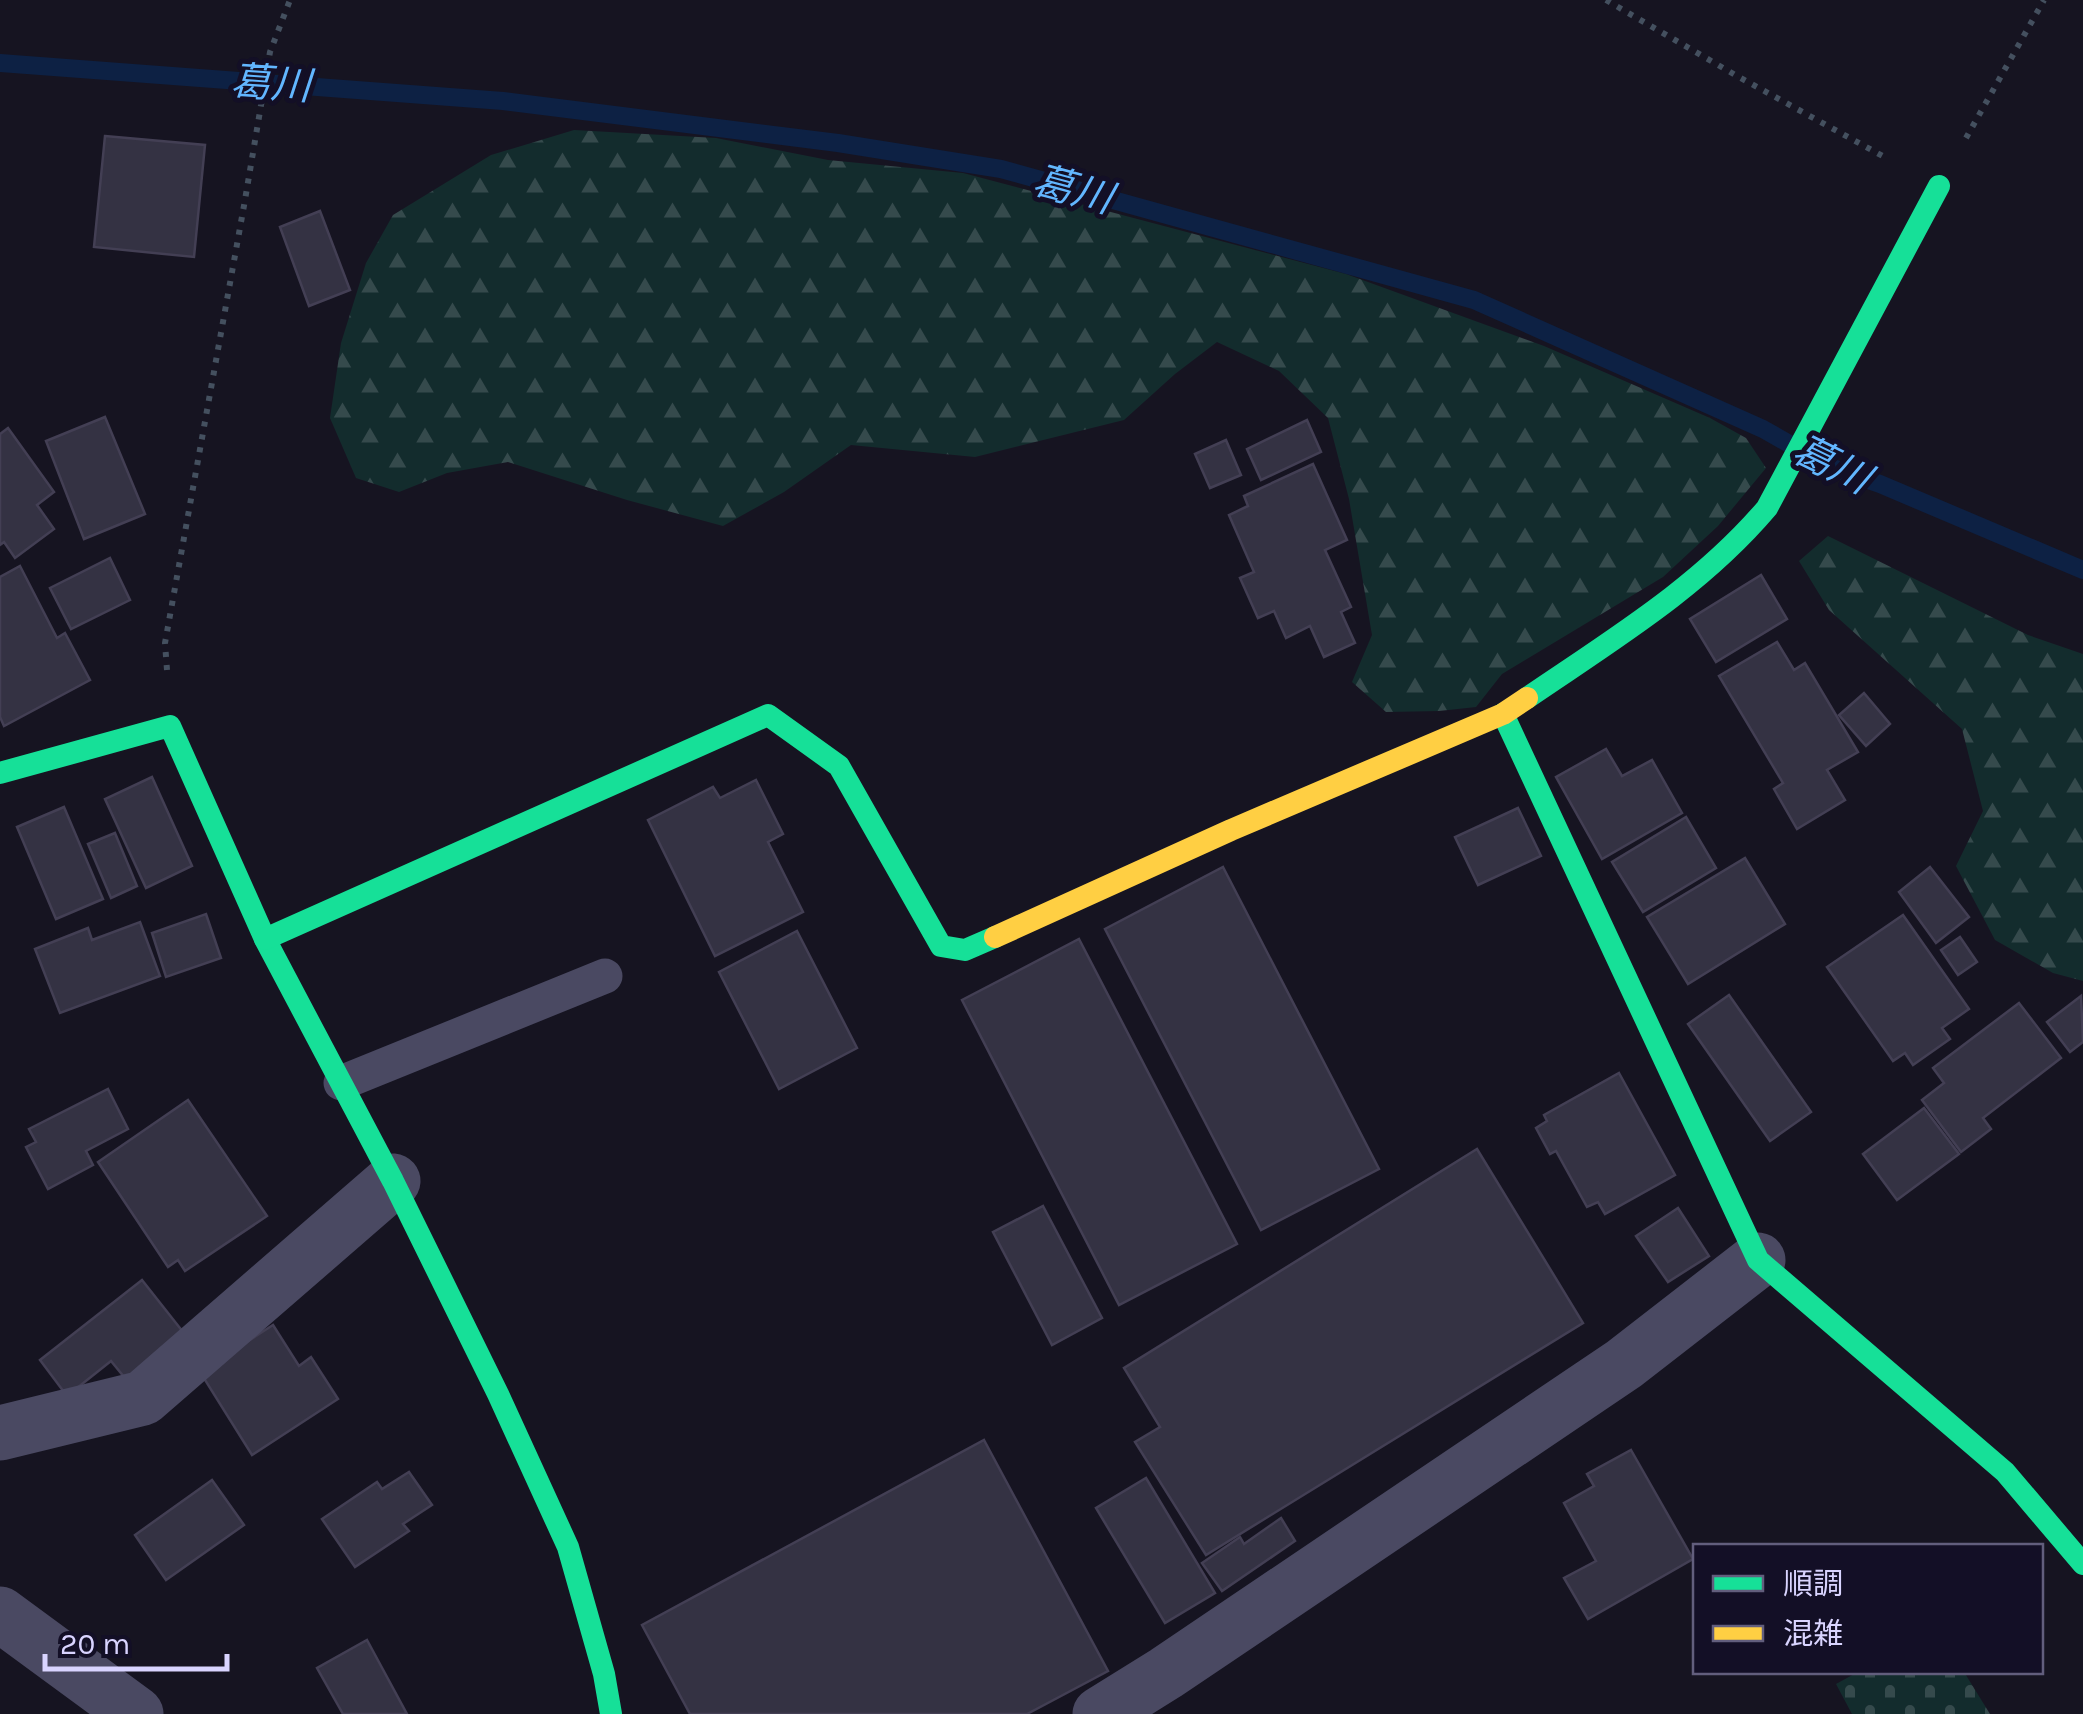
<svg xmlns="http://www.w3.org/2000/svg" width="2083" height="1714" font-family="Karla,'Noto Sans JP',sans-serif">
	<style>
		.forest { fill: url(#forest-firs) }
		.cemetery { fill: url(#cemetery-stones) }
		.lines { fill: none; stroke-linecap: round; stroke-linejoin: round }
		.stream { stroke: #0d2144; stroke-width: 18 }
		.building { fill: #343243; stroke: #433f54; stroke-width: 2.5 }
		.path { stroke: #44505f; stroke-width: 6; stroke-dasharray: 5 8; stroke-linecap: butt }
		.lane { stroke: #4a4962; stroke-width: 35 }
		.street { stroke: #4a4962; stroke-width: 55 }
		.fast { stroke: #16e098; stroke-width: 22 }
		.slow { stroke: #ffcf43; stroke-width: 22 }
		.labels { text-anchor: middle; stroke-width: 10; stroke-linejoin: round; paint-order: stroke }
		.water-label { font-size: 40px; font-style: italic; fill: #62b6ff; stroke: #130f26 }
	</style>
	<defs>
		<pattern id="forest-firs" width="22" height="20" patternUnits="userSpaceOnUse" patternTransform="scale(2.5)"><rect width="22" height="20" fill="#132c2d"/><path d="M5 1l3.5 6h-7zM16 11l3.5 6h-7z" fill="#354a4c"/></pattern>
		<pattern id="cemetery-stones" width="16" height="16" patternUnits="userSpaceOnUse" patternTransform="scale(2.5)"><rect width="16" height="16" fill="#132c2d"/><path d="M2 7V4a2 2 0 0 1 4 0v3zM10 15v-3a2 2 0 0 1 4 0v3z" fill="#354a4c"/></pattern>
	</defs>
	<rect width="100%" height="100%" fill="#161421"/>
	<!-- forest -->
	<g class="forest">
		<path d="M574,130L716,138L828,160L963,173L1346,274L1544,346L1710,418L1746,438L1766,468L1718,526L1663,577L1502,674L1476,707L1439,711L1386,712L1352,682L1372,635L1349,499L1328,418L1279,371L1217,342L1175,374L1124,420L975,457L851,445L784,492L723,526L627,500L508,462L447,473L399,492L356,478L330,418L341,343L366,263L393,215L491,155Z"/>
		<path d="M1828,536L2028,635L2083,654V981L2053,973L1995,940L1956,866L1983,811L1962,729L1829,610L1799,561Z"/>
	</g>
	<!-- cemetery -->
	<path class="cemetery" d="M1858,1672H1964L1990,1714H1852L1836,1684Z"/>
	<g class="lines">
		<!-- stream -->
		<path class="stream" d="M0,63L503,101L838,143L1001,169L1474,300L1763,429L1830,467L1880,484L2083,570"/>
	</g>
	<!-- building -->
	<g class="building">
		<path d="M105,136L205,145L194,257L94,247Z"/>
		<path d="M320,211L350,290L309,306L280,227Z"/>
		<path d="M105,417L145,514L84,539L46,441Z"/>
		<path d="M1307,420L1321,452L1261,480L1247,449Z"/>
		<path d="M8,428L54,492L37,505L54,529L15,558L4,542L0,545V434Z"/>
		<path d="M1226,440L1241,475L1210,488L1195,454Z"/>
		<path d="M1313,464L1347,540L1325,550L1351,607L1341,612L1355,643L1324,657L1310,626L1286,638L1274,611L1258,618L1240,578L1254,572L1229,515L1248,506L1244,496Z"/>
		<path d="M110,558L130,600L71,629L50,588Z"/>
		<path d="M20,566L57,638L65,633L90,680L4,726L0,717V577Z"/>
		<path d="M1761,575L1787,619L1716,662L1690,619Z"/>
		<path d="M1777,642L1794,670L1805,663L1858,752L1827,770L1845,800L1797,829L1774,789L1783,783L1719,676Z"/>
		<path d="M1864,693L1890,724L1866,746L1839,715Z"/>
		<path d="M1606,749L1622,776L1652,760L1682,813L1602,859L1556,777Z"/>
		<path d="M152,777L192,866L146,888L105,799Z"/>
		<path d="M756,780L783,834L768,842L803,912L715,956L648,820L713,787L720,798Z"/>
		<path d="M64,807L103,899L56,919L17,827Z"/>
		<path d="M1518,808L1541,856L1478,885L1455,837Z"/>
		<path d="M1686,817L1716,868L1643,912L1612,862Z"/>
		<path d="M115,833L137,886L111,898L88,844Z"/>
		<path d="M1745,858L1785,924L1688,984L1647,917Z"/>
		<path d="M1223,867L1379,1169L1261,1230L1105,929Z"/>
		<path d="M1930,867L1969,917L1936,943L1899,892Z"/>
		<path d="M206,914L221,958L166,977L152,933Z"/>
		<path d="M1903,915L1969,1009L1942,1028L1950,1039L1913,1065L1905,1053L1893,1061L1827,967Z"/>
		<path d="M140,922L160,976L60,1013L35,949L88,928L92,940Z"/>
		<path d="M797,931L857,1048L779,1089L719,972Z"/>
		<path d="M1960,937L1977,962L1958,975L1941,950Z"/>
		<path d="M1079,939L1237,1244L1119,1305L962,1000Z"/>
		<path d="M1729,995L1811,1112L1770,1141L1688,1024Z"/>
		<path d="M2081,996L2083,1042L2070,1052L2047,1022Z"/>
		<path d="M2019,1003L2061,1058L1983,1118L1991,1129L1961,1152L1922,1100L1944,1083L1933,1068Z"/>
		<path d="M1619,1073L1675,1175L1605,1214L1598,1202L1587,1207L1556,1151L1550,1154L1536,1128L1547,1121L1544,1115Z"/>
		<path d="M108,1089L128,1129L86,1151L93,1165L48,1189L26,1147L36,1142L29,1129Z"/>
		<path d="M188,1100L267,1216L185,1271L178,1260L168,1267L98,1162Z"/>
		<path d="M1924,1108L1959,1154L1897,1200L1863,1154Z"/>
		<path d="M1477,1149L1583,1323L1206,1555L1135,1442L1160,1427L1124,1368Z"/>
		<path d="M1043,1206L1102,1318L1052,1345L993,1232Z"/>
		<path d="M1678,1208L1709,1256L1668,1282L1636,1236Z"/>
		<path d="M142,1280L187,1337L129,1383L111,1361L67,1396L40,1360Z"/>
		<path d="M273,1325L299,1366L311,1357L338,1399L252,1455L200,1372Z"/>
		<path d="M984,1440L1108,1671L1027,1714H690L642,1625Z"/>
		<path d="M1631,1450L1693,1559L1588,1619L1564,1578L1596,1561L1564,1503L1594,1486L1587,1474Z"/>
		<path d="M409,1472L432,1505L403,1524L409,1531L355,1567L322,1519L377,1482L382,1489Z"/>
		<path d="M1146,1478L1215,1593L1165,1623L1096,1508Z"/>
		<path d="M212,1480L244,1525L166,1580L135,1535Z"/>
		<path d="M1281,1518L1295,1541L1222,1591L1202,1563L1240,1537L1244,1544Z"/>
		<path d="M367,1640L407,1714H343L317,1668Z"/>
	</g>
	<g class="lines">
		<!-- path -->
		<g class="path">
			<path d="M1606,0L1737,76L1888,159"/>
			<path d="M1966,138L2044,0"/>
			<path d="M167,670L165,643L245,200L270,52L290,0"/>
		</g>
		<!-- lane -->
		<path class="lane" d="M341,1083L605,976"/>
		<!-- street -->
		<g class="street">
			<path d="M0,1433L143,1398L393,1181"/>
			<path d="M0,1614L136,1714"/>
			<path d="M1100,1714L1166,1673L1624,1364L1758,1260"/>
		</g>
		<!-- fast -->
		<g class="fast">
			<path d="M1527,698C1612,640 1700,587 1767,508L1939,186"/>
			<path d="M1503,714L1758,1260L2005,1472L2083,1564"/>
			<path d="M0,773L170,726L265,939L393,1181L498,1394L568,1547L604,1674L611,1714"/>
			<path d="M265,939L768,715L839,766L941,946L965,950L995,937"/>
		</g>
		<!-- slow -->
		<path class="slow" d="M995,937L1231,830L1503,714L1527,698"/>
	</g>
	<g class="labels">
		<!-- water labels -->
		<g class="water-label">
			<text transform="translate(271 83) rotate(4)" y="14">葛川</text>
			<text transform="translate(1073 189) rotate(15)" y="14">葛川</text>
			<text transform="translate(1832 464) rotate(26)" y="14">葛川</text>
		</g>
	</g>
	<!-- legend -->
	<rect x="1693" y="1544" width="350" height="130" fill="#130f26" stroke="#625e7d" stroke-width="2.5"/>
	<rect x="1713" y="1576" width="50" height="15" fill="#16e098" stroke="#625e7d" stroke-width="2.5"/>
	<text x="1783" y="1594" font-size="30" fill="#d9d4ff">順調</text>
	<rect x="1713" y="1626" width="50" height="15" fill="#ffcf43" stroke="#625e7d" stroke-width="2.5"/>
	<text x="1783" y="1644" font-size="30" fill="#d9d4ff">混雑</text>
	<!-- scale -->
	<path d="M45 1654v15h182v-15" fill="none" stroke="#d9d4ff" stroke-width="5"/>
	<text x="60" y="1654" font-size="30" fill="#d9d4ff" stroke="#130f26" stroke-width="8" paint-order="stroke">20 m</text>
</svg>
